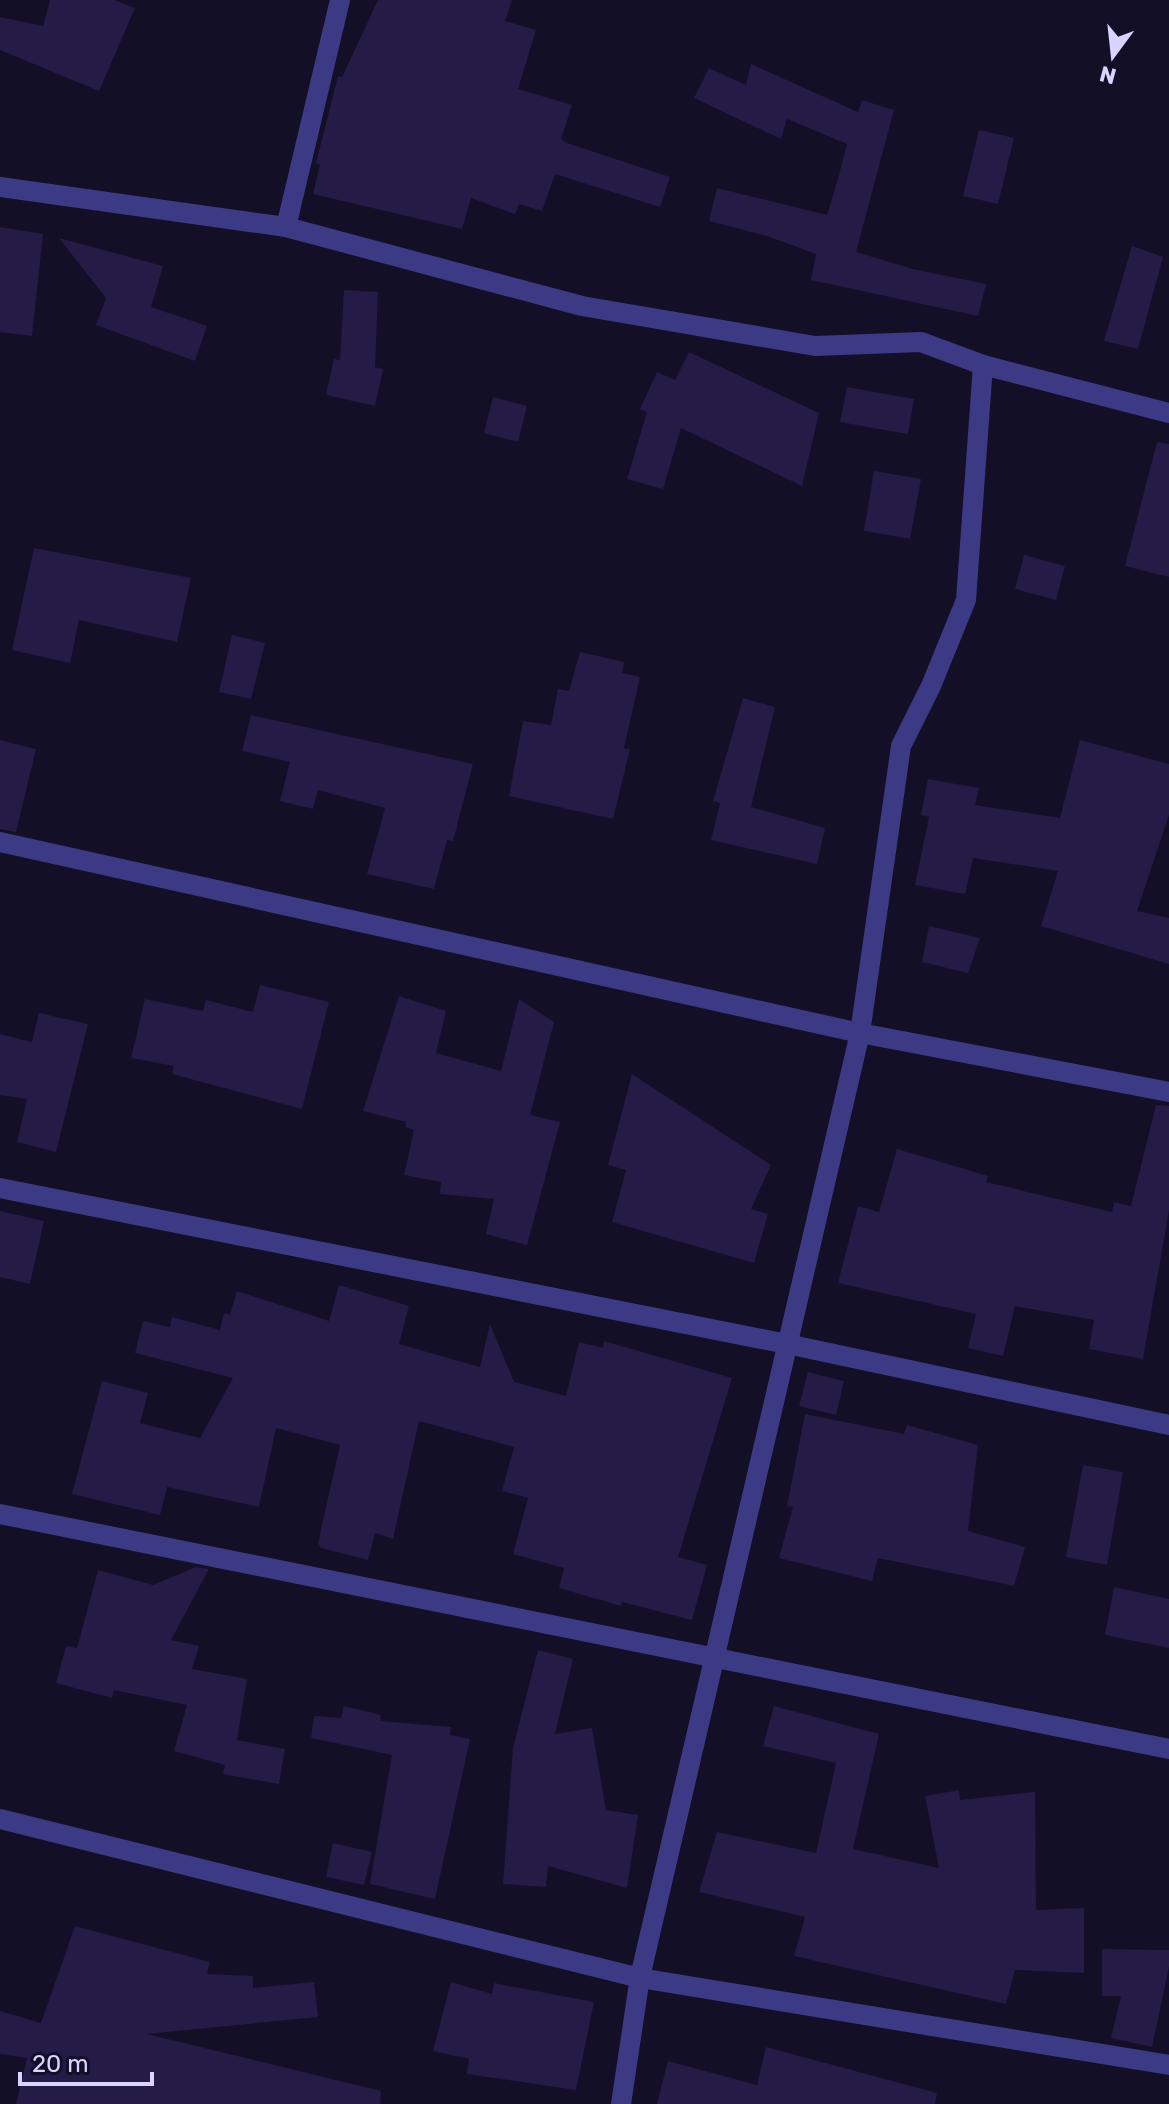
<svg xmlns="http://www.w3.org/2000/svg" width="1169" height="2104" font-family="Rubik,sans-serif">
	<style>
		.building { fill: #241b47 }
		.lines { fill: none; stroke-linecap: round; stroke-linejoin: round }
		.minor { stroke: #3d3a85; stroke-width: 20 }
	</style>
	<rect width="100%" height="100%" fill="#130f26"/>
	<!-- building -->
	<g class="building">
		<path d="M50,0H114L135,8L99,91L0,50V17L43,26Z"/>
		<path d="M378,0H512L505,21L536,30L518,89L572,105L561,139L567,143L670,177L660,207L555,174L542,211L519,204L515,214L471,198L462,229L313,194L320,165L316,163L338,76L342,77Z"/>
		<path d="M751,64L858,112L862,100L894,110L856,252L913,269L986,284L978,316L811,280L816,254L767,236L709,221L717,188L827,215L839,175L847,144L787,119L781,139L694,98L709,68L746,85Z"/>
		<path d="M979,130L1014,138L998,204L963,196Z"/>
		<path d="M0,227L43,234L32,336L0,332Z"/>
		<path d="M59,238L163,266L151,307L207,326L195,361L96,325L106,298Z"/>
		<path d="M1132,246L1163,257L1138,349L1104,341Z"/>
		<path d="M344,290L378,292L375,367L383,369L375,406L326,395L334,359L340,360Z"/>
		<path d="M689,352L819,413L802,486L681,428L663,489L627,479L647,412L640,409L657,372L675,380Z"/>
		<path d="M847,387L914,399L908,434L840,422Z"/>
		<path d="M493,397L527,406L518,442L484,433Z"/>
		<path d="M1157,442L1169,444V577L1125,566Z"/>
		<path d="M874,471L921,479L910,539L864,531Z"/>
		<path d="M34,548L191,578L177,642L79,620L70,663L12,650Z"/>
		<path d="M1024,555L1065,566L1056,600L1015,589Z"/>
		<path d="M232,635L265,643L251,699L219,692Z"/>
		<path d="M580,652L624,662L622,673L640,677L624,748L630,749L613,819L509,796L523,721L551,725L558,689L569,691Z"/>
		<path d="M743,698L775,707L751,807L825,828L817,864L711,840L720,803L713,801Z"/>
		<path d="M251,715L473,764L453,841L447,840L434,889L367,874L385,808L318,790L313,809L280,801L290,762L242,751Z"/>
		<path d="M0,740L36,749L16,832L0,829Z"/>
		<path d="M1080,740L1169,764V815L1137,911L1169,918V964L1041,926L1058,871L973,858L965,894L915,885L929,817L921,815L928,779L979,788L975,805L1060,818Z"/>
		<path d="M929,926L980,938L968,973L922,962Z"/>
		<path d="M260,985L329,1002L302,1109L172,1074L174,1066L131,1058L145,999L203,1011L206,1000L253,1012Z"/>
		<path d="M399,996L446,1011L436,1053L501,1071L519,999L554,1022L530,1115L560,1122L527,1245L486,1234L494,1199L440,1194L441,1182L404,1175L414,1130L405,1127L406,1122L363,1111Z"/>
		<path d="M39,1013L88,1024L56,1152L17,1142L27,1099L0,1095V1034L32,1042Z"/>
		<path d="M632,1074L771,1165L751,1209L768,1214L754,1263L612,1222L626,1170L608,1165Z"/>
		<path d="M1156,1105L1169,1106V1210L1143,1359L1089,1349L1094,1320L1015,1306L1003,1356L968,1348L976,1314L838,1283L858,1206L879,1212L897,1149L988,1176L986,1182L1112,1212L1114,1202L1131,1206Z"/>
		<path d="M0,1211L44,1221L30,1284L0,1277Z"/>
		<path d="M339,1285L409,1306L399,1344L480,1367L490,1324L514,1382L566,1396L579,1342L603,1348L604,1341L732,1378L678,1557L707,1565L692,1620L622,1602L621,1606L559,1588L564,1568L513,1554L528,1498L502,1491L514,1447L419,1421L393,1539L375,1533L368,1560L321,1548L318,1543L340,1445L276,1428L259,1507L167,1487L160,1515L72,1494L102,1381L148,1393L140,1423L200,1438L233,1378L135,1353L143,1321L170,1327L172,1317L220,1330L224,1313L230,1315L237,1291L329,1321Z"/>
		<path d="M808,1372L844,1381L836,1415L799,1406Z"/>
		<path d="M805,1414L904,1434L907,1425L978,1445L968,1531L1025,1547L1014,1586L878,1558L872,1581L779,1558L793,1507L787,1506Z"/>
		<path d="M1083,1465L1123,1472L1107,1565L1066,1557Z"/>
		<path d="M196,1567L209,1569L171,1640L199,1646L192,1669L247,1679L237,1740L285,1749L279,1784L223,1774L225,1765L174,1751L187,1705L114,1690L112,1698L56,1683L66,1646L77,1648L98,1570L153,1585Z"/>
		<path d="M1114,1587L1169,1599V1648L1105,1635Z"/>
		<path d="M538,1650L573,1659L555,1734L592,1728L606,1810L638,1815L627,1888L548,1866L546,1887L503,1884L513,1748Z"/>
		<path d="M344,1706L381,1715L380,1721L451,1727L450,1735L470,1739L435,1899L370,1884L392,1755L311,1738L314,1716L341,1718Z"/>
		<path d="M774,1706L879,1734L853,1849L939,1868L925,1796L959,1790L960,1800L1035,1792L1036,1910L1084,1908V1973L1015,1970L1006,2004L794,1956L805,1917L699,1892L717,1832L816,1853L836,1763L763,1746Z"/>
		<path d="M333,1843L372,1852L364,1885L326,1877Z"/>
		<path d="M75,1926L210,1962L207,1974L253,1976V1988L314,1982L318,2017L147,2034L381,2091L380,2104H16L27,2058L0,2054V2011L41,2023Z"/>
		<path d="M1102,1949L1169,1950V1967L1152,2047L1111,2038L1121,1996H1102Z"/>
		<path d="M451,1982L492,1994L494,1983L594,2002L576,2090L467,2074L469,2059L433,2051Z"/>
		<path d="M766,2047L937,2093L935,2104H657L668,2061L757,2085Z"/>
	</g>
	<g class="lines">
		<!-- minor -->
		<g class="minor">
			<path d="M340,0L286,227L582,306L815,346L921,342L983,365L1169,413"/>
			<path d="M0,187L286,227"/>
			<path d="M0,842L860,1033L1169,1092"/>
			<path d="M0,1188L787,1344L1169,1425"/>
			<path d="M0,1514L1169,1749"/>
			<path d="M0,1819L640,1978L1169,2065"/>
			<path d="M621,2104L640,1977L860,1033L901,746L931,686L966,600L983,365"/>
		</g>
	</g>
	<!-- north arrow -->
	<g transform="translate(1113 56) rotate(195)" stroke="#130f26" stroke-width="6" paint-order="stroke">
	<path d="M0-6L14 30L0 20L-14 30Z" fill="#d9d4ff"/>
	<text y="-12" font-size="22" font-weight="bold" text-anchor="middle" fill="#d9d4ff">N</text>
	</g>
	<!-- scale -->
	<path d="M20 2072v12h132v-12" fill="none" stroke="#d9d4ff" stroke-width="4"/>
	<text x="32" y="2072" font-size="24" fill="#d9d4ff" stroke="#130f26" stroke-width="6" paint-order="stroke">20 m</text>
</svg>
